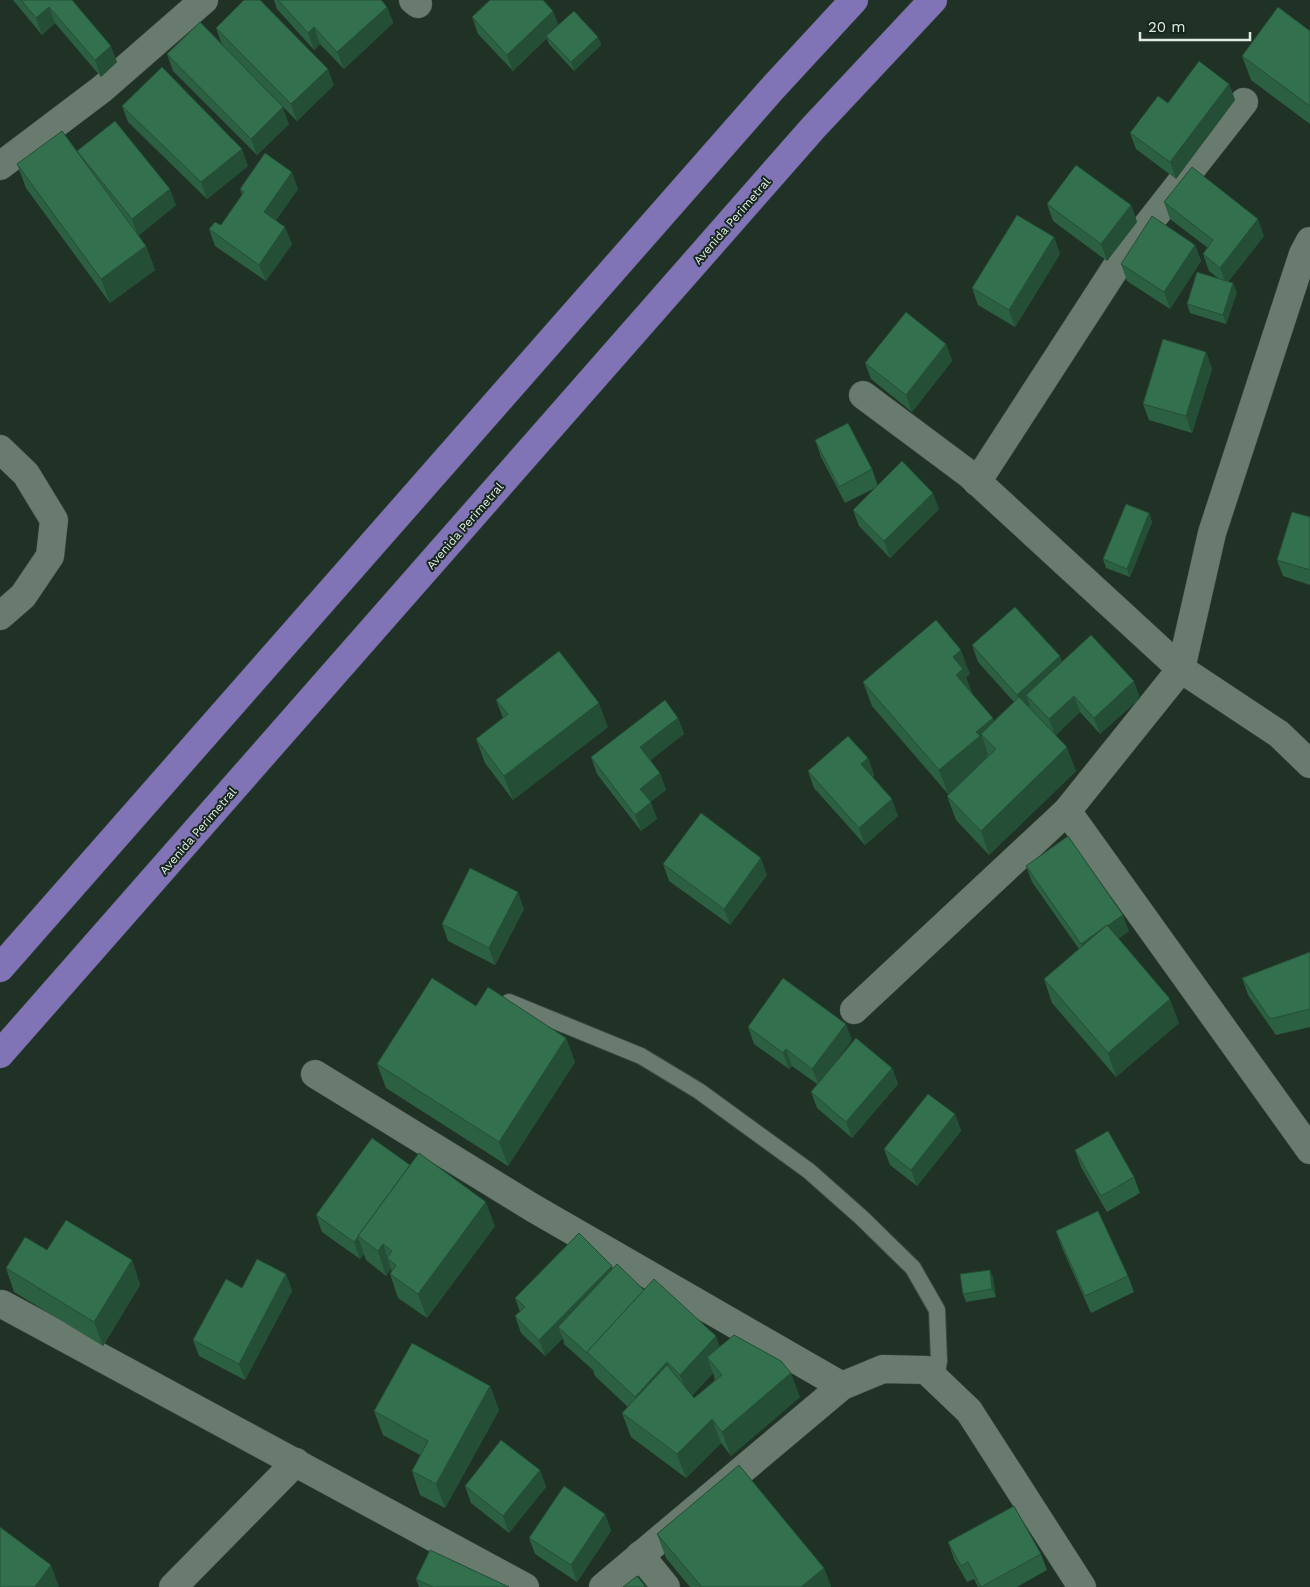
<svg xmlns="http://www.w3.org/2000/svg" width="1310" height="1587" font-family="'Work Sans',sans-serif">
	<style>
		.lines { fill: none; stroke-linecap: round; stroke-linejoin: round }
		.lane-casing { stroke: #3c4b42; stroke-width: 18 }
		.street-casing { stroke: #3c4b42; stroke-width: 29 }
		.primary-casing { stroke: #3c4b42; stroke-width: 29 }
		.lane { stroke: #687b6e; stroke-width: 16 }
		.street { stroke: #687b6e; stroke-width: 28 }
		.primary { stroke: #8073b6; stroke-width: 28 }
		.wall { fill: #2c6042; fill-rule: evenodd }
		.shaded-wall { fill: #244e36 }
		.building { fill: #33704d; stroke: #244e36 }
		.labels { text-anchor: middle; stroke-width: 4; stroke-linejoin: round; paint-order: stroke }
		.street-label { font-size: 12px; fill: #e1ebe4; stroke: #16271d }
	</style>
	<rect width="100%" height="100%" fill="#203126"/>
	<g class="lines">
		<!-- lane casing -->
		<g class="lane-casing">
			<path id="lane" d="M509,1002L641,1056L699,1091L809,1171L862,1218L913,1268L937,1310L939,1361L936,1379"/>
		</g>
		<!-- street casing -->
		<g class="street-casing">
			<g id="street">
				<path d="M413,0L418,4"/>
				<path d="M0,166L102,89L204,0"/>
				<path d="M863,395L969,474L1181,669L1279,734L1310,764"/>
				<path d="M0,449L26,474L54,520L50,556L23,596L0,616"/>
				<path d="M977,482L1124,255L1244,102"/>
				<path d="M1067,811L1310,1150"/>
				<path d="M854,1010L1067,811L1181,669L1212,533L1303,254L1310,241"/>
				<path d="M315,1074L533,1208L842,1386L883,1369L926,1370L969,1411L1082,1587"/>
				<path d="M2,1304L525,1587"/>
				<path d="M640,1555L666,1587"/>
				<path d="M173,1587L296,1462"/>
				<path d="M603,1587L842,1386"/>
			</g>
		</g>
		<!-- primary casing -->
		<g class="primary-casing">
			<g id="primary">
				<path d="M0,968L771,90L854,0"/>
				<path d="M0,1054L813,128L933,0"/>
			</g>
		</g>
		<!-- lane -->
		<use href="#lane" class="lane"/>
		<!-- street -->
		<use href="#street" class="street"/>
		<!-- primary -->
		<use href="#primary" class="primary"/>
	</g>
	<!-- wall -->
	<g class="wall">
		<path d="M13,0H72L117,62L101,77L55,23L42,35Z"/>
		<path d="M274,0H381L387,7L393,23L344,69L320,44L314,50L277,9Z"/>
		<path d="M553,11L558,25L598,37L601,45L574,71L549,44L547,38L513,71L478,34L472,17Z"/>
		<path d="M216,28L334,85L297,121L222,45Z"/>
		<path d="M1310,31V124L1251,80L1242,56Z"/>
		<path d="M167,54L289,124L257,155L173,71Z"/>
		<path d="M1229,84L1235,100L1176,179L1136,149L1130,133L1168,103Z"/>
		<path d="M122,106L248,166L207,199L128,122Z"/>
		<path d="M78,153L176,205L138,236L146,246L155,270L110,303L26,188L17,164Z"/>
		<path d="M240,189H298L276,220L292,244L266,281L215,246L209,229L221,225L242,195Z"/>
		<path d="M1164,202L1264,236L1228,282L1237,292L1226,324L1190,313L1187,304L1219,279L1209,271L1203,254L1208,248L1170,219Z"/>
		<path d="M1047,204L1131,205L1137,222L1107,261L1053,221Z"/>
		<path d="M1054,237L1060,254L1015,327L978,305L972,288Z"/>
		<path d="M1195,245L1201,261L1170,309L1127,281L1121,264Z"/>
		<path d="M946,344L952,361L912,412L871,379L865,363Z"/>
		<path d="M1206,352L1212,369L1192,433L1149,420L1143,404Z"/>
		<path d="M815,440L872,469L878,486L939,509L890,558L859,526L853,510L877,487L845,503L821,457Z"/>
		<path d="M1149,513L1152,522L1130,577L1106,568L1103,559Z"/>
		<path d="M1310,517V585L1283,576L1277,560Z"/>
		<path d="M972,645L1060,656L1062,662L1140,698L1100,734L1080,712L1056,735L1076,771L989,855L956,820L947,796L956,787L948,794L872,706L863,682L970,674L966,677L972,693L994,721L1014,702L978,662Z"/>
		<path d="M496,700L608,727L513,800L485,763L476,739L503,718Z"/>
		<path d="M678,718L684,734L650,760L660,773L666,790L650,802L657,819L641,831L597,774L591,757Z"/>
		<path d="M868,758L874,775L872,777L898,816L865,845L814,788L808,771Z"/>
		<path d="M663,864L767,875L730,925L669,881Z"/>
		<path d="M1026,866L1129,931L1118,939L1179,1023L1116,1077L1052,1003L1044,979L1079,949L1032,882Z"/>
		<path d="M524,909L495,965L448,941L442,924Z"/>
		<path d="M1310,952V1027L1276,1035L1248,995L1242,978Z"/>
		<path d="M476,1006L566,1038L575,1062L508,1166L386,1088L377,1064Z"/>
		<path d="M748,1027L852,1040L833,1065L892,1068L898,1084L852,1138L817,1108L811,1092L817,1084L792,1066L789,1069L754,1044Z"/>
		<path d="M955,1114L961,1131L917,1186L890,1165L884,1149Z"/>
		<path d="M1075,1150L1134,1177L1140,1193L1107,1212L1081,1167Z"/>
		<path d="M316,1215L495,1226L427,1318L398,1298L390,1274L392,1271L391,1269L386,1276L366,1260L364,1254L360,1259L322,1232Z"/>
		<path d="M1056,1231L1128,1276L1134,1292L1091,1313L1062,1248Z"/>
		<path d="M132,1260L140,1285L103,1346L14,1292L6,1268Z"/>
		<path d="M613,1269L644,1290L720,1347L800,1397L731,1456L721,1443L686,1478L631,1437L622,1413L628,1407L595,1376L593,1370L564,1344L563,1338L545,1356L521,1333L515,1316L520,1312L515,1298ZM713,1373L715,1380L694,1398L692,1396Z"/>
		<path d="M990,1270L993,1278L996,1297L966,1302L963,1294Z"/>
		<path d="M286,1274L292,1291L245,1380L199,1356L193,1340L242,1288Z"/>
		<path d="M490,1386L499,1410L445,1508L420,1495L412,1471L420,1455L383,1435L374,1411Z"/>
		<path d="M540,1470L546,1487L509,1533L471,1503L465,1486Z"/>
		<path d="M605,1514L611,1531L577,1582L535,1554L529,1538Z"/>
		<path d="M657,1534L824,1568L831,1587H690L666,1558Z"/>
		<path d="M948,1542L1041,1554L1047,1570L1017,1587H978L974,1579L967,1582L954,1559Z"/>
		<path d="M416,1579L509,1587H419Z"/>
	</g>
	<!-- shaded-wall -->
	<g class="shaded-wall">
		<path d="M49,7L55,23L42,35L36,18Z"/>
		<path d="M387,7L393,23L344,69L337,52Z"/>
		<path d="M553,11L559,27L546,36L547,38L513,71L507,55Z"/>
		<path d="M314,27L320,44L314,50L308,33Z"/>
		<path d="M598,37L601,45L574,71L571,62Z"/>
		<path d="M111,46L117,62L101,77L95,60Z"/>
		<path d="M328,69L334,85L297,121L291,104Z"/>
		<path d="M1229,84L1235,100L1176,179L1170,162Z"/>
		<path d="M283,107L289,124L257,155L251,139Z"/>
		<path d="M242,149L248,166L207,199L201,182Z"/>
		<path d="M292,172L298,189L270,229L264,212Z"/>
		<path d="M170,189L176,205L138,236L132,219Z"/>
		<path d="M1131,205L1137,222L1107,261L1101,244Z"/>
		<path d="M1258,219L1264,236L1226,284L1220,268Z"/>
		<path d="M285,227L292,244L266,281L259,265Z"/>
		<path d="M1054,237L1060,254L1015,327L1009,310Z"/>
		<path d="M1195,245L1201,261L1170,309L1164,292Z"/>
		<path d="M146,246L155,270L110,303L101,279Z"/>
		<path d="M1233,283L1237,292L1226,324L1223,315Z"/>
		<path d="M946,344L952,361L912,412L906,395Z"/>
		<path d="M1206,352L1212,369L1192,433L1186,416Z"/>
		<path d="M933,493L939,509L890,558L884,541Z"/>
		<path d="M1149,513L1152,522L1130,577L1127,569Z"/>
		<path d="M961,650L970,674L966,677L972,693L956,675L953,657Z"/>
		<path d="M1060,656L1066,673L1026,695L1030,705L1023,711L1017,695Z"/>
		<path d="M1134,681L1140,698L1100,734L1094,718Z"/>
		<path d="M1074,696L1080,712L1055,736L1049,719Z"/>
		<path d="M599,703L608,727L513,800L504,776Z"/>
		<path d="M678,718L684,734L646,764L640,747Z"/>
		<path d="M993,718L1002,742L981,734L988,754L987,755L988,760L948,794L939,770L976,732Z"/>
		<path d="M1067,747L1076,771L989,855L981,831Z"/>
		<path d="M868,758L874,775L867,781L861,764Z"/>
		<path d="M660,773L666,790L646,805L640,789Z"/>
		<path d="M892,799L898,816L865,845L859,828Z"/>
		<path d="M651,802L657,819L641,831L635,815Z"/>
		<path d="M761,858L767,875L730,925L724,909Z"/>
		<path d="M518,892L524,909L495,965L489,948Z"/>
		<path d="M1123,915L1129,931L1087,961L1081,944Z"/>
		<path d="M1170,999L1179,1023L1116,1077L1108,1053Z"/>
		<path d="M846,1024L852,1040L819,1085L812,1069Z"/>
		<path d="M566,1038L575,1062L508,1166L499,1142Z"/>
		<path d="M786,1049L792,1066L789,1069L783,1053Z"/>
		<path d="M892,1068L898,1084L852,1138L846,1122Z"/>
		<path d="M955,1114L961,1131L917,1186L911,1170Z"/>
		<path d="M486,1202L495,1226L427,1318L418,1294Z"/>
		<path d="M358,1237L364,1254L360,1259L354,1242Z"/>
		<path d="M383,1244L391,1269L386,1276L378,1251Z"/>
		<path d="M132,1260L140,1285L103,1346L94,1322Z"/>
		<path d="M612,1266L618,1282L558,1327L563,1338L545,1356L539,1340Z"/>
		<path d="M990,1270L993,1278L996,1297L992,1289Z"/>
		<path d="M286,1274L292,1291L245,1380L239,1364Z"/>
		<path d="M716,1336L725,1361L707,1357L713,1373L689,1399L680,1375Z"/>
		<path d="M667,1362L676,1387L644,1421L635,1397Z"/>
		<path d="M791,1373L800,1397L731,1456L722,1432Z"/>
		<path d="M490,1386L499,1410L445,1508L436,1484Z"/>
		<path d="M712,1419L721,1443L686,1478L677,1454Z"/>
		<path d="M540,1470L546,1487L509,1533L503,1516Z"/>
		<path d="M605,1514L611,1531L577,1582L571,1565Z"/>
		<path d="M51,1565L59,1587H35Z"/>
		<path d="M824,1568L831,1587H801Z"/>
	</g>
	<!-- building -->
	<g class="building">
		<path d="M21,0H72L111,46L95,60L49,7L36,18Z"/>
		<path d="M244,0H260L328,69L291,104L216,28Z"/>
		<path d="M278,0H381L387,7L337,52L314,27L308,33Z"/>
		<path d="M490,0H543L553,11L507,55L472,17Z"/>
		<path d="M1278,7L1310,31V106L1242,56Z"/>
		<path d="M574,11L598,37L571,62L546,36Z"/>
		<path d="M200,22L283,107L251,139L167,54Z"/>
		<path d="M1199,61L1229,84L1170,162L1130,133L1158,96L1168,103Z"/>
		<path d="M162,67L242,149L201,182L122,106Z"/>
		<path d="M115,121L170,189L132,219L77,151Z"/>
		<path d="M62,131L146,246L101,279L17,164Z"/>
		<path d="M265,153L292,172L264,212L285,227L259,265L209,229L215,222L221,225L244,192L240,189Z"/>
		<path d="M1076,165L1131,205L1101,244L1047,204Z"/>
		<path d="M1192,167L1258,219L1220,268L1203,254L1213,240L1164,202Z"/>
		<path d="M1017,215L1054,237L1009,310L972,288Z"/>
		<path d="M1152,216L1195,245L1164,292L1121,264Z"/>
		<path d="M1197,272L1233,283L1223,315L1187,304Z"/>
		<path d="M906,312L946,344L906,395L865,363Z"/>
		<path d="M1163,339L1206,352L1186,416L1143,404Z"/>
		<path d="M848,423L872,469L839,487L815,440Z"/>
		<path d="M902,461L933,493L884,541L853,510Z"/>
		<path d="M1126,504L1149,513L1127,569L1103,559Z"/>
		<path d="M1292,512L1310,517V570L1277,560Z"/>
		<path d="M1015,607L1060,656L1017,695L972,645Z"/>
		<path d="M936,620L961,650L953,657L963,669L956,675L993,718L976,732L980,736L939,770L863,682Z"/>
		<path d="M1091,635L1134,681L1094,718L1074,696L1049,719L1026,695Z"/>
		<path d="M559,651L599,703L504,776L476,739L508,714L496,700Z"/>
		<path d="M1019,697L1067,747L981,831L947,796L996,749L981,734Z"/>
		<path d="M665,700L678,718L640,747L660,773L640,789L651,802L635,815L591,757Z"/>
		<path d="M848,736L868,758L861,764L892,799L859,828L808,771Z"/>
		<path d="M701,813L761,858L724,909L663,864Z"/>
		<path d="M1068,836L1123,915L1107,926V925L1081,944L1026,866Z"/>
		<path d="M470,868L518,892L489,948L442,924Z"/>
		<path d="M1107,925L1170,999L1108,1053L1044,979Z"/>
		<path d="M1310,952V1009L1270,1019L1242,978Z"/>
		<path d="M432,978L476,1006L488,987L566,1038L499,1142L377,1064Z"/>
		<path d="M783,978L846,1024L812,1069L786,1049L783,1053L748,1027Z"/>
		<path d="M856,1038L892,1068L846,1122L811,1092Z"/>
		<path d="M928,1094L955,1114L911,1170L884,1149Z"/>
		<path d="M1108,1131L1134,1177L1101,1196L1075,1150Z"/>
		<path d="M372,1138L410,1165L358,1236V1237L354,1242L316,1215Z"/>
		<path d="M419,1153L486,1202L418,1294L390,1274L396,1265L387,1258L392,1251L383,1244L378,1251L358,1236Z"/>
		<path d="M1098,1211L1128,1276L1085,1296L1056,1231Z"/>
		<path d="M66,1220L132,1260L94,1322L6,1268L25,1237L47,1250Z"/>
		<path d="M579,1233L612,1266L539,1340L515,1316L525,1307L515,1298Z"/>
		<path d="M257,1259L286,1274L239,1364L193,1340L226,1279L242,1288Z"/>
		<path d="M617,1264L644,1290L587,1352V1353L558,1327Z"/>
		<path d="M990,1270L992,1289L963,1294L960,1274Z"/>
		<path d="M654,1279L716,1336L680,1375L667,1362L635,1397L587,1352Z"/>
		<path d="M734,1335L781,1361L791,1373L722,1432L712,1419L677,1454L622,1413L667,1365L694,1398L722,1375L707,1357Z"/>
		<path d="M412,1343L490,1386L436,1484L412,1471L428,1441L374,1411Z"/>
		<path d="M501,1440L540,1470L503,1516L465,1486Z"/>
		<path d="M739,1465L824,1568L801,1587H702L657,1534Z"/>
		<path d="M564,1486L605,1514L571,1565L529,1538Z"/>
		<path d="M1014,1506L1041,1554L981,1587L968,1562L961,1566L948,1542Z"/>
		<path d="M0,1527L51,1565L35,1587H0Z"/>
		<path d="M430,1550L509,1587H433L416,1579Z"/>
		<path d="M637,1576L646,1587H623Z"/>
	</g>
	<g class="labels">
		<!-- street labels -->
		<g class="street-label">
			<text transform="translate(732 221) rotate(-49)" y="4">Avenida Perimetral</text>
			<text transform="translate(465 526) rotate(-49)" y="4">Avenida Perimetral</text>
			<text transform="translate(198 831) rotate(-49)" y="4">Avenida Perimetral</text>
		</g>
	</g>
	<!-- scale -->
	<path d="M1140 32v8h110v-8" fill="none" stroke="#e1ebe4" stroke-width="2.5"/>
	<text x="1148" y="32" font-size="15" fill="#e1ebe4" stroke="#16271d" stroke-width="4" paint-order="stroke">20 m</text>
</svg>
